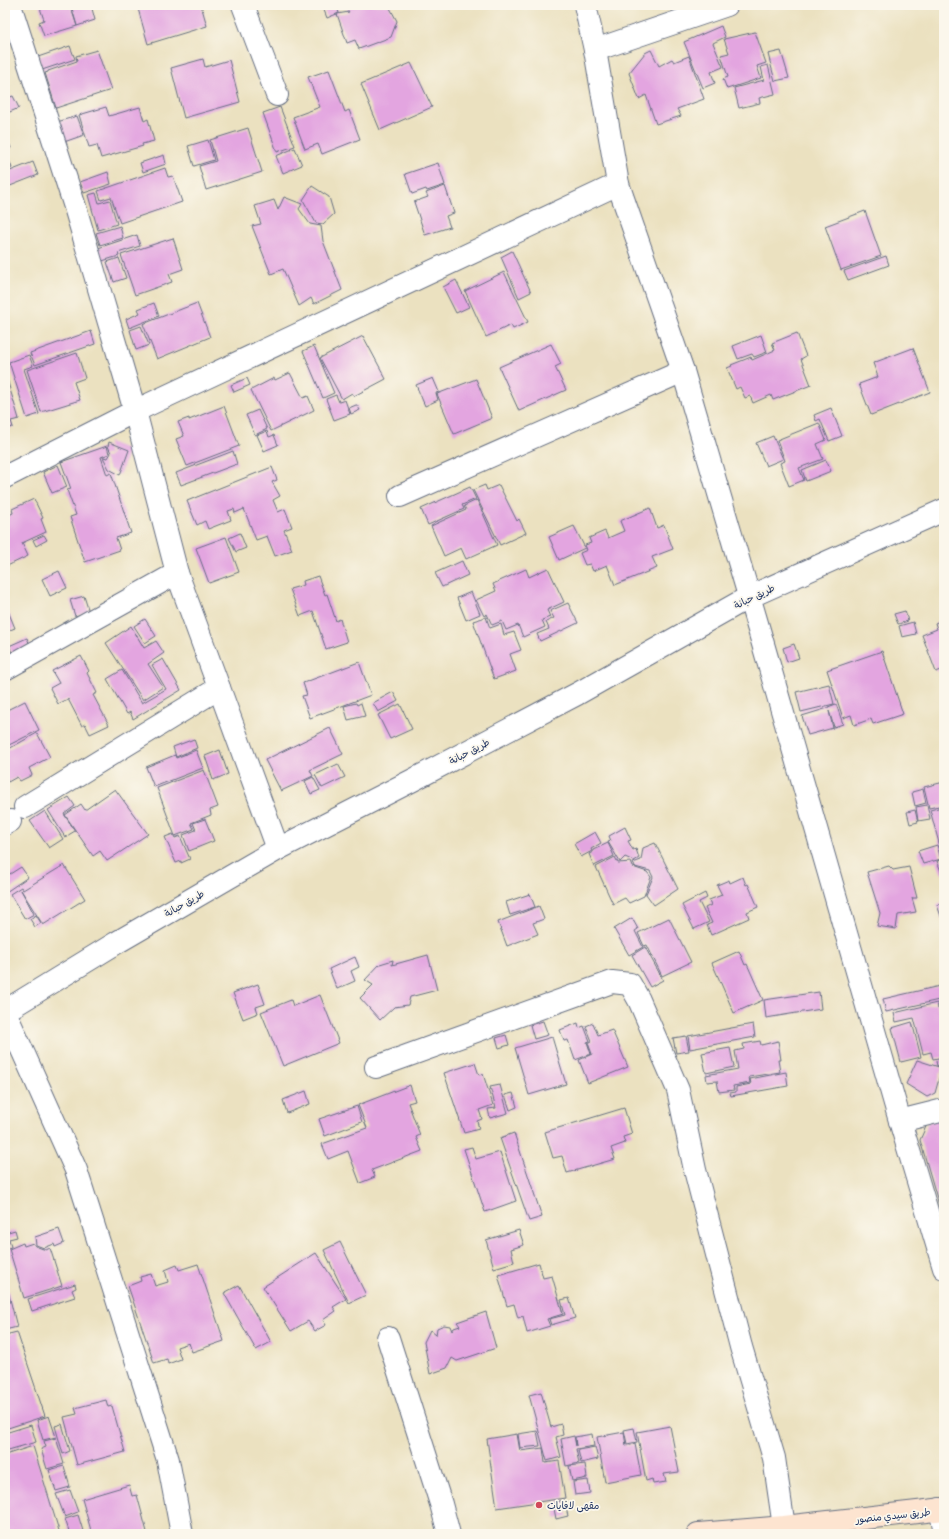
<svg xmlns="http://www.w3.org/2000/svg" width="949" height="1539" font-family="Pangolin,'Playpen Sans Arabic',sans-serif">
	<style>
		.building { fill: #e3a5e0 }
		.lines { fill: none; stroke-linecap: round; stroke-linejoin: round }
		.minor-casing { stroke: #646d80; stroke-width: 24 }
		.tertiary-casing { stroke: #646d80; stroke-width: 24 }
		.secondary-casing { stroke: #646d80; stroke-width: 24 }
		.minor { stroke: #fff; stroke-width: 22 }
		.tertiary { stroke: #fff; stroke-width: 22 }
		.secondary { stroke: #fde4d0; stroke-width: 22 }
		.poi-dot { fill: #d1495b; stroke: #fbf7ec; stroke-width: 1.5 }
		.labels { text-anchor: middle; stroke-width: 3.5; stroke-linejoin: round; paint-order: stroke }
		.street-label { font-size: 10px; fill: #1b2f5e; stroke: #fbf7ec }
		.poi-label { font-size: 10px; fill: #1b2f5e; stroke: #fbf7ec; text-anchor: start }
	</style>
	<rect width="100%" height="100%" fill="#fbf7ec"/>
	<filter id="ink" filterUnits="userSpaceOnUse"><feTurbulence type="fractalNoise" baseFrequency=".025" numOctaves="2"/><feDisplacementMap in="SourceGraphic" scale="8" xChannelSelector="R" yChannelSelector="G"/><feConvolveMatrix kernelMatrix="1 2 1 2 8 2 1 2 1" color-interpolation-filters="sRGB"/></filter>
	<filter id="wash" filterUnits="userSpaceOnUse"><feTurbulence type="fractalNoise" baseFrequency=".012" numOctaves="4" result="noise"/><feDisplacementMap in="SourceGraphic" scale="16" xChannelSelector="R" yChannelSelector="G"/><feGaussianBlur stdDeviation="0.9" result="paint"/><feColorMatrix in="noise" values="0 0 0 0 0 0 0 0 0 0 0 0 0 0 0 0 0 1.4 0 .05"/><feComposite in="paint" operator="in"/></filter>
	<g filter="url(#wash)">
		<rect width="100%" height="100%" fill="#ebe1c0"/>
		<g id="blocks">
			<!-- building -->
			<g class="building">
				<path d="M39,5H70L77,26L44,36L39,22L44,20Z"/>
				<path d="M71,5H91L95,20L77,26Z"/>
				<path d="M137,5H201L207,26L148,44Z"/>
				<path d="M322,5H346L337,7L339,13L327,18Z"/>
				<path d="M354,5H391L390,8L397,21L391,37L359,49L355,40L347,43L337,14L349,12L346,8Z"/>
				<path d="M721,26L725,37L713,43L723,67L711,72L715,83L703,88L684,42Z"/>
				<path d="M755,32L766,63L757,66L761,78L727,89L723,79L728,77L721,55L729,53L724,39Z"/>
				<path d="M70,46L75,59L42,70L38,57Z"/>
				<path d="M97,50L111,90L56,108L45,73L48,72V71L77,61L76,56Z"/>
				<path d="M651,50L659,66L672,59L674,62L689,56L704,99L677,109L681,116L656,124L646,95L639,99L629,73L645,53Z"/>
				<path d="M781,51L789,78L775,81L768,54Z"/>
				<path d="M203,59L205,67L229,60L240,102L184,118L171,68Z"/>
				<path d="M411,63L432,107L380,130L361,84Z"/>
				<path d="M768,65L775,94L759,98L760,103L739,108L734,88L764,80L761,67Z"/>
				<path d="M329,70L345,112L349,110L360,139L322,154L318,144L305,149L293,117L320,107L308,77Z"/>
				<path d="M13,96L19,108L5,114V99Z"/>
				<path d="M106,107L109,116L140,107L144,121L148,119L154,141L142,144L143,146L101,158L97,145L89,147L79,115Z"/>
				<path d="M280,107L295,146L277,152L263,113Z"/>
				<path d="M77,116L84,135L64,142L57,122Z"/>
				<path d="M248,128L262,172L206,190L199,166L216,161L210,140Z"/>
				<path d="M5,136H6L11,148L5,150L12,168L5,171Z"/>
				<path d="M208,140L214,160L194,166L188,146Z"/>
				<path d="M295,148L302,165L283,173L276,156Z"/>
				<path d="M164,155L166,164L143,172L140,163Z"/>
				<path d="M33,162L38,175L5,188V173Z"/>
				<path d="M438,163L445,185L427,191L426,189L412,194L405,174Z"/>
				<path d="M165,168L168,177L173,176L182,202L120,223L111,197L101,200L98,191Z"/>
				<path d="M108,172L111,184L84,193L80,182Z"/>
				<path d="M312,186L329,197L334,214L323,224L316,223L303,200Z"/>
				<path d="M445,186L454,213L446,216L450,227L425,235L414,202L428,197L426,193Z"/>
				<path d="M96,193L99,203L110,200L117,224L98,230L88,195Z"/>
				<path d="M284,197L302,204L299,209L310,224L321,226L323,241L342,290L314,304L311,298L299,306L283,269L271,274L252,226L261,224L255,206L274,200L278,210Z"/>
				<path d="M865,211L881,256L841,270L825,226Z"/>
				<path d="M120,226L123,238L100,245L96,233Z"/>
				<path d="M137,235L140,246L118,253L119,256L102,261L98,248Z"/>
				<path d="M173,238L183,269L169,274L172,282L135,295L121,255Z"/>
				<path d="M512,251L531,292L519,298L501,257Z"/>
				<path d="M886,256L889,265L848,280L844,271Z"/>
				<path d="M119,258L126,278L114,282L107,262Z"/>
				<path d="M504,272L528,322L513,329L511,325L486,337L465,291Z"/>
				<path d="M456,280L469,307L456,313L443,287Z"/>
				<path d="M154,303L159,316L129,328L126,319L140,313L138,309Z"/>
				<path d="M197,303L210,337L157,359L143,324Z"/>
				<path d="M141,326L149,345L136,350L130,330Z"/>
				<path d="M91,331L95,344L35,365L30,353Z"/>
				<path d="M797,333L806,356L801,359L811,385L773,400L771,395L753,403L750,396L745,398L740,387L736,389L727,368L732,366L731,365L751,357L752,360L775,350L772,343Z"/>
				<path d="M761,335L767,352L754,357L752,354L738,359L733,346Z"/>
				<path d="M363,336L386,379L354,396L352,393L342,399L320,358Z"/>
				<path d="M551,344L561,364L555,367L566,390L519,411L499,367Z"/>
				<path d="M314,346L334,393L323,398L303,351Z"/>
				<path d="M913,348L930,392L871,415L859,384L878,377L873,363Z"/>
				<path d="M77,353L85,378L74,382L80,400L41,412L27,370Z"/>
				<path d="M29,355L33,366L24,369L39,414L27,418L9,362Z"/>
				<path d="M290,373L303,398L308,396L314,410L271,431L251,390L274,378L275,380Z"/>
				<path d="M5,376H6L19,419L11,421L13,427L5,429Z"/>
				<path d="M247,378L250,385L234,392L231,385Z"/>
				<path d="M433,378L439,392L436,393L438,400L425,406L416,385Z"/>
				<path d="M476,379L492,418L454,434L437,394Z"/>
				<path d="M336,395L339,402L345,400L350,414L334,420L326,399Z"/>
				<path d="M356,405H357L360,410L351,414L349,408Z"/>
				<path d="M224,406L239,446L187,466L176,439L184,436L178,422L189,418V420Z"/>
				<path d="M831,408L842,436L829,441L820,419L816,421L814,415Z"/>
				<path d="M258,410L267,429L255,435L246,415Z"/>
				<path d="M819,423L826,440L817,444L823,459L799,468L804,480L789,486L780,463L785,461L777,440Z"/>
				<path d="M267,431L269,437L274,435L278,445L264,451L257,435Z"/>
				<path d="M773,436L783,459L766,466L756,443Z"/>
				<path d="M109,442L129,450L120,475L109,469L103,457L108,458L111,453L108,446Z"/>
				<path d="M107,446L109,454L101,457L107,475L111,473L131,533L116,538L120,550L85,562L70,517L76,515L67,490L71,489L61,462Z"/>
				<path d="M233,451L237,464L181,485L176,473Z"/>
				<path d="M826,460L831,471L806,481L802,470Z"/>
				<path d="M58,465L67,487L52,493L43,472Z"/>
				<path d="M272,467L277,480L272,482L280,496L273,500L278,512L285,509L292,527L284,530L292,550L275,556L267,536L256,540L244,509L235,513L234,509L228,511L231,520L208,529L205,521L197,525L187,501Z"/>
				<path d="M485,485L487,490L499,485L517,521L519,519L526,533L500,545L473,490Z"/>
				<path d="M470,487L476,499L462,505L464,509L428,525L421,509Z"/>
				<path d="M34,499L43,518L41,519L46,532L22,543L28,556L5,567V517L13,513L12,509Z"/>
				<path d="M477,500L497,545L466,559L461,548L444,556L431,526L466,510L464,506Z"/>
				<path d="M650,508L657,528L664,525L673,549L652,557L657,568L615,585L607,565L593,571L590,564L585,565L580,553L587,550L585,545L591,543L589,538L605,531L608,538L624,531L620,521Z"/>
				<path d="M574,526L585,548L559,560L549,537Z"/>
				<path d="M240,533L246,548L236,552L229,538Z"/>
				<path d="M44,535L47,540L36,546L33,540Z"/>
				<path d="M226,537L239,572L209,583L196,548Z"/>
				<path d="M462,561L468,575L442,587L435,573Z"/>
				<path d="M548,568L564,602L547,610L550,617L542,620L545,627L523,637L518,625L506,630L502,621L492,625L487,614L484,616L476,600L496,591L493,584L526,569L529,577Z"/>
				<path d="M59,571L67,588L50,596L42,579Z"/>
				<path d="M318,576L325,595L327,594L336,621L340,619L347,642L326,649L313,611L300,616L290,589L304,585L303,581Z"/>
				<path d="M471,592L480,614L466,620L457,598Z"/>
				<path d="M84,596L89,612L75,616L70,600Z"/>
				<path d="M568,603L578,623L540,641L537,634L549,629L546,622L554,618L550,611Z"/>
				<path d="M8,611L15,628L5,632V612Z"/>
				<path d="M905,611L908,621L898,624L894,614Z"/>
				<path d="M486,617L490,628L501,624L504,635L514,632L521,650L510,654L516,671L494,679L473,621Z"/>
				<path d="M145,619L156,636L145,643L134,626Z"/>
				<path d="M944,619V669L936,672L922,635L937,629L935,623Z"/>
				<path d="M913,622L916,634L902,637L899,626Z"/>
				<path d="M131,626L144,648L156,641L164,653L148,664L163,687L143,700L106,643Z"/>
				<path d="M27,638L30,645L12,653L9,646Z"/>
				<path d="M794,644L799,658L787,662L783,648Z"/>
				<path d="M882,651L903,714L873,724L871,719L854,725L851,715L843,718L827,670Z"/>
				<path d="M81,656L89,671L87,673L97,693L93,695L109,725L90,734L85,724L82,726L68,699L58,704L50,688L59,683L52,671Z"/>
				<path d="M163,659L181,690L133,719L130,712L127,714L107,679L122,670L142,703L166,689L152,665Z"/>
				<path d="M359,662L371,695L310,718L302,696L307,695L303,683Z"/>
				<path d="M829,684L834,704L801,712L796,692Z"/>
				<path d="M393,692L398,701L378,712L373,703Z"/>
				<path d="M25,701L39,730L5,747V711Z"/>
				<path d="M356,703L357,705L361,703L365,716L348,720L344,706Z"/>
				<path d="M400,704L412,729L390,739L378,715Z"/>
				<path d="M836,704L843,724L834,727L829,711L833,728L808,735L802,716L828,708V707Z"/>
				<path d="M330,728L343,754L310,770L313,776L281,791L265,760Z"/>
				<path d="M37,733L50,757L29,768L32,775L20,781L17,777L8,782L5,776V751Z"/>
				<path d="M194,739L197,748L176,757L173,747Z"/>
				<path d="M196,750L203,768L154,787L146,767L175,755L176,758Z"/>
				<path d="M220,750L228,774L213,780L205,756Z"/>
				<path d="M338,764L345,777L322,788L315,775Z"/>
				<path d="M204,770L218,807L210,810L211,815L191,823L194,829L175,836L157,788Z"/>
				<path d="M313,777L320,790L311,794L305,781Z"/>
				<path d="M944,782V805L929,808L924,787Z"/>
				<path d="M115,789L148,834L107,861L100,851L93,856L65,815L81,804L85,810Z"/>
				<path d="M923,789L926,803L915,806L912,792Z"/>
				<path d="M69,797L75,806L64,814L75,831L65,837L48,810Z"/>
				<path d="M927,805L930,819L918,821L916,807Z"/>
				<path d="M942,807L944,813V853L942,854L930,810Z"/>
				<path d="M915,810L918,822L910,824L907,812Z"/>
				<path d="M45,811L63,839L49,848L30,821Z"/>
				<path d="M205,819L214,841L189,851L183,835L196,830L193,823Z"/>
				<path d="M625,827L631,840L628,841L633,850L636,849L639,858L634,861L625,857L620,862L608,842L611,841L609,836Z"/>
				<path d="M595,832L601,843L591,849L592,851L581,857L574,844Z"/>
				<path d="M173,834L175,838L180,836L190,859L181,863V861L176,863L165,837Z"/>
				<path d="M608,843L614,856L594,866L589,854L593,852V850Z"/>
				<path d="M655,843L678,889L654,905L646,894L653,877L650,871L635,867L633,863L641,860L643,848Z"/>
				<path d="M937,845L941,859L923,864L918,851Z"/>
				<path d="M615,857L618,863L631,862L633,867L647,872L651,877L644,896L629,903L625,898L613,904L596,867Z"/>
				<path d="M944,859V873L942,874L937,861Z"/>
				<path d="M64,865L85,899L43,925L21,890L34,914L25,919L10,894L21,887L23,890Z"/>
				<path d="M889,866L893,870L909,867L917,898H912L916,912L898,915L896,929L877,926L880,913L867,872Z"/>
				<path d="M5,867L10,874L21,867L28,877L6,892Z"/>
				<path d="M743,877L746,885L748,884L758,907L747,912L749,918L711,935L707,925L712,923L705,908L711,905L709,900L722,895L717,885L729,880L730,883Z"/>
				<path d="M705,893L707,898L699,902L709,922L694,929L682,905Z"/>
				<path d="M530,894L535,907L510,915L506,902Z"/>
				<path d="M944,903V918L942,919L937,905Z"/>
				<path d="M539,906L544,919L533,923L538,934L507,946L498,922Z"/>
				<path d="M36,915L41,923L35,927L30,919Z"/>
				<path d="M632,918L638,929L635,931L643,947L629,955L614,929Z"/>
				<path d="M669,918L691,962L662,976L647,945L644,946L638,933Z"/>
				<path d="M645,947L663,980L650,987L632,955Z"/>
				<path d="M739,951L745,965L747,964L763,1000L734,1013L712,963Z"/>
				<path d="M428,955L437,990L410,997L408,1005L394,1007L380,1020L360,998L373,985L365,980L380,964L393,960L392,965Z"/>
				<path d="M355,957L359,967L351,971L355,981L337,989L329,969Z"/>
				<path d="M258,984L265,1004L256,1007L258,1013L243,1019L233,993Z"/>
				<path d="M944,985V1004H940L939,1000L886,1012L883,999Z"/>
				<path d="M819,992L821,1009L766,1018L764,1000Z"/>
				<path d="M320,995L339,1043L283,1066L261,1012L291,1000L293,1006Z"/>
				<path d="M937,1003L938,1009L942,1008L944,1014V1018L941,1019L944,1032V1051H942L944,1057L933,1059L931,1052L923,1054L914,1018L896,1022L894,1013Z"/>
				<path d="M543,1021L548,1035L534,1039L530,1025Z"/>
				<path d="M912,1022L921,1057L901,1062L892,1028Z"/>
				<path d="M578,1023L579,1028L584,1026L590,1041L587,1042L591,1054L575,1060L568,1040L564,1041L560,1030Z"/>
				<path d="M593,1023L598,1035L612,1030L628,1067L588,1083L579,1060L592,1054L588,1043L592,1041L586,1026Z"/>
				<path d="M753,1024L755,1037L690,1049L688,1036Z"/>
				<path d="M506,1035L509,1045L499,1048L496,1038Z"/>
				<path d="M686,1036L689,1051L676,1053L673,1038Z"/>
				<path d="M552,1037L566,1084L529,1095L515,1048Z"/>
				<path d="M760,1041L761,1045L778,1041L781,1060H778L780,1072L749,1077L750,1083L733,1086L734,1090L719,1092L717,1081L707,1082L706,1075L738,1069L735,1051L744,1049L743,1044Z"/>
				<path d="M730,1048L734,1067L706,1073L702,1053Z"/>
				<path d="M944,1059V1069H943L942,1065L937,1066L936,1061Z"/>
				<path d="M917,1060L942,1068L935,1093L927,1097L906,1084Z"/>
				<path d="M475,1063L479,1075L483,1074L493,1105L479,1110L482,1119L477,1121L479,1129L464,1133L444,1073Z"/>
				<path d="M786,1072L788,1086L731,1096L730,1093L736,1092V1087L751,1084L750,1079Z"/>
				<path d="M410,1085L415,1101L408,1103L420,1135L416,1137L422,1151L372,1170L375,1177L360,1183L348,1151L328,1159L322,1144L367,1128L358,1105Z"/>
				<path d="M500,1085L508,1113L490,1118L488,1109L496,1108L490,1087Z"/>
				<path d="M306,1091L310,1104L287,1113L283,1100Z"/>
				<path d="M513,1093L517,1107L510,1110L505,1095Z"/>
				<path d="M357,1106L362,1122L325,1136L319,1119Z"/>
				<path d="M624,1108L632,1134L623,1137L625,1143L611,1148L615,1159L567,1173L562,1156L553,1158L545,1132Z"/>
				<path d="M944,1118V1222L920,1140L928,1122Z"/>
				<path d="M514,1133L542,1217L529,1221L500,1138Z"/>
				<path d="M472,1147L476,1159L500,1152L516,1201L485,1212L464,1149Z"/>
				<path d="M59,1229L64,1243L55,1247L54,1244L44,1248L36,1245L35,1237Z"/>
				<path d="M15,1230L17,1237L9,1239L11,1247L5,1249V1233Z"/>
				<path d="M519,1230L524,1245L511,1249L514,1262L494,1268L486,1240Z"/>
				<path d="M340,1242L366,1295L349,1303L324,1250Z"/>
				<path d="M23,1243L24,1246L33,1243L35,1246L46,1250L50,1248L62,1286L24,1298L9,1249Z"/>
				<path d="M316,1253L346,1299L333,1307L336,1311L323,1320L326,1325L315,1331L308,1321L291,1331L263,1287Z"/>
				<path d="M539,1263L543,1278L552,1276L563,1314L547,1319L550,1326L527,1333L523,1316L518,1318L514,1304L507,1306L498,1275Z"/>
				<path d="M198,1264L224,1341L192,1352L189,1343L177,1347L181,1359L168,1364L167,1359L154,1363L128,1286L141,1281L140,1277L151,1274L155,1286L168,1282L165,1270L177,1265L179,1270Z"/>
				<path d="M75,1284L76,1288L72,1290L75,1297L32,1311L28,1299Z"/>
				<path d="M239,1285L271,1342L256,1350L224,1293Z"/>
				<path d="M5,1291H8L17,1327L5,1330Z"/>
				<path d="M569,1298L575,1318L551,1325L549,1319L565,1315L561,1300Z"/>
				<path d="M486,1312L496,1348L457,1361L452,1358L447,1368L430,1374L424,1342L430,1330L436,1335L437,1328L444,1325L450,1326L452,1331L454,1328L460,1326L457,1322Z"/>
				<path d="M17,1332L45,1416L5,1429V1335Z"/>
				<path d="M541,1392L551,1427L561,1424L563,1435L556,1437L561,1457L547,1461L529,1395Z"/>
				<path d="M106,1400L108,1407L112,1406L125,1452L77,1465L64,1417L77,1414L75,1408Z"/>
				<path d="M49,1416L56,1437L43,1440L37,1420Z"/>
				<path d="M62,1424L70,1451L63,1454L55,1426Z"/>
				<path d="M31,1425L36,1442L5,1451V1433Z"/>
				<path d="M670,1426L679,1472L664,1474L666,1482L653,1484L652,1479L646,1481L637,1432Z"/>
				<path d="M634,1428L637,1442L627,1444L624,1430Z"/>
				<path d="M537,1431L540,1446L520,1448L518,1434Z"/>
				<path d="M624,1432L626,1446L635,1444L641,1475L605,1482L597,1437Z"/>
				<path d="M517,1434L520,1451L543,1448L545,1463L559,1461L565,1498L497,1508L487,1439Z"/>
				<path d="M592,1434L594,1446L576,1449L579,1463L566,1466L561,1439L574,1436L576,1446L575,1437Z"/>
				<path d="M56,1438L64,1464L47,1469L41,1449L46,1447L44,1441Z"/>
				<path d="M33,1446L60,1534H5V1455Z"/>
				<path d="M595,1447L598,1459L581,1463L578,1450Z"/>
				<path d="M585,1464L587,1478L572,1481L569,1466Z"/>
				<path d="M64,1466L70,1487L56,1491L49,1470Z"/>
				<path d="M588,1480L590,1493L575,1495L573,1482Z"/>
				<path d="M129,1485L132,1496L137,1495L147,1532L142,1534H92L82,1499Z"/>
				<path d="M70,1490L78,1512L65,1517L56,1494Z"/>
				<path d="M564,1500L568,1516L556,1519L553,1503Z"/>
				<path d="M78,1515L84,1534H70L65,1519Z"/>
			</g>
		</g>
	</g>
	<g filter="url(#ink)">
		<use href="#blocks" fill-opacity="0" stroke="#646d80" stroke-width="1"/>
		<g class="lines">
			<!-- minor casing -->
			<g class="minor-casing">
				<g id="minor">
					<path d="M243,5L277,95"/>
					<path d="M585,5L595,50L618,184L683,371L759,630L900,1121L944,1268"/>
					<path d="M595,50L727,5"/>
					<path d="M5,477L135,411L75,207L10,5"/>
					<path d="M400,496L683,371"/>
					<path d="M177,573L135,411L618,184"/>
					<path d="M5,669L177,573L278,849"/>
					<path d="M25,807L219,688"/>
					<path d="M5,824L10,821"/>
					<path d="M5,1012L76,1170L168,1460L182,1534"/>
					<path d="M376,1067L612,982L630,984L639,1000L678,1090L695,1170L741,1347L774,1458L784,1527"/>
					<path d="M900,1121L944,1110"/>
					<path d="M388,1338L441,1504L449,1534"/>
					<path d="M940,1509L944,1527"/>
				</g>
			</g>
			<!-- tertiary casing -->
			<g class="tertiary-casing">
				<path id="tertiary" d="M5,1011L116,943L278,849L413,780L577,694L749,597L944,510"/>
			</g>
			<!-- secondary casing -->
			<g class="secondary-casing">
				<path id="secondary" d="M698,1534L784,1527L944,1509"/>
			</g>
			<!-- minor -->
			<use href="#minor" class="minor"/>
			<!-- tertiary -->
			<use href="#tertiary" class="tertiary"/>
			<!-- secondary -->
			<use href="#secondary" class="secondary"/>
		</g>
	</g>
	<!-- markers -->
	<circle class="poi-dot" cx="539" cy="1505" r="4"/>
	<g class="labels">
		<!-- street labels -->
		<g class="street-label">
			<text transform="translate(754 596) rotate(-26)" y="4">طريق حبانة</text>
			<text transform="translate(469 751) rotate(-28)" y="4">طريق حبانة</text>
			<text transform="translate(184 903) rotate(-30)" y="4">طريق حبانة</text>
			<text transform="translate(893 1515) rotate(-6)" y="4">طريق سيدي منصور</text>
		</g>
		<!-- poi labels -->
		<g class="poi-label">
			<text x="547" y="1509">مقهى لافايات</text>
		</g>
	</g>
	<!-- margin -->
	<rect width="949" height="1539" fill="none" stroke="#fbf7ec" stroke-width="20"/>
</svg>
